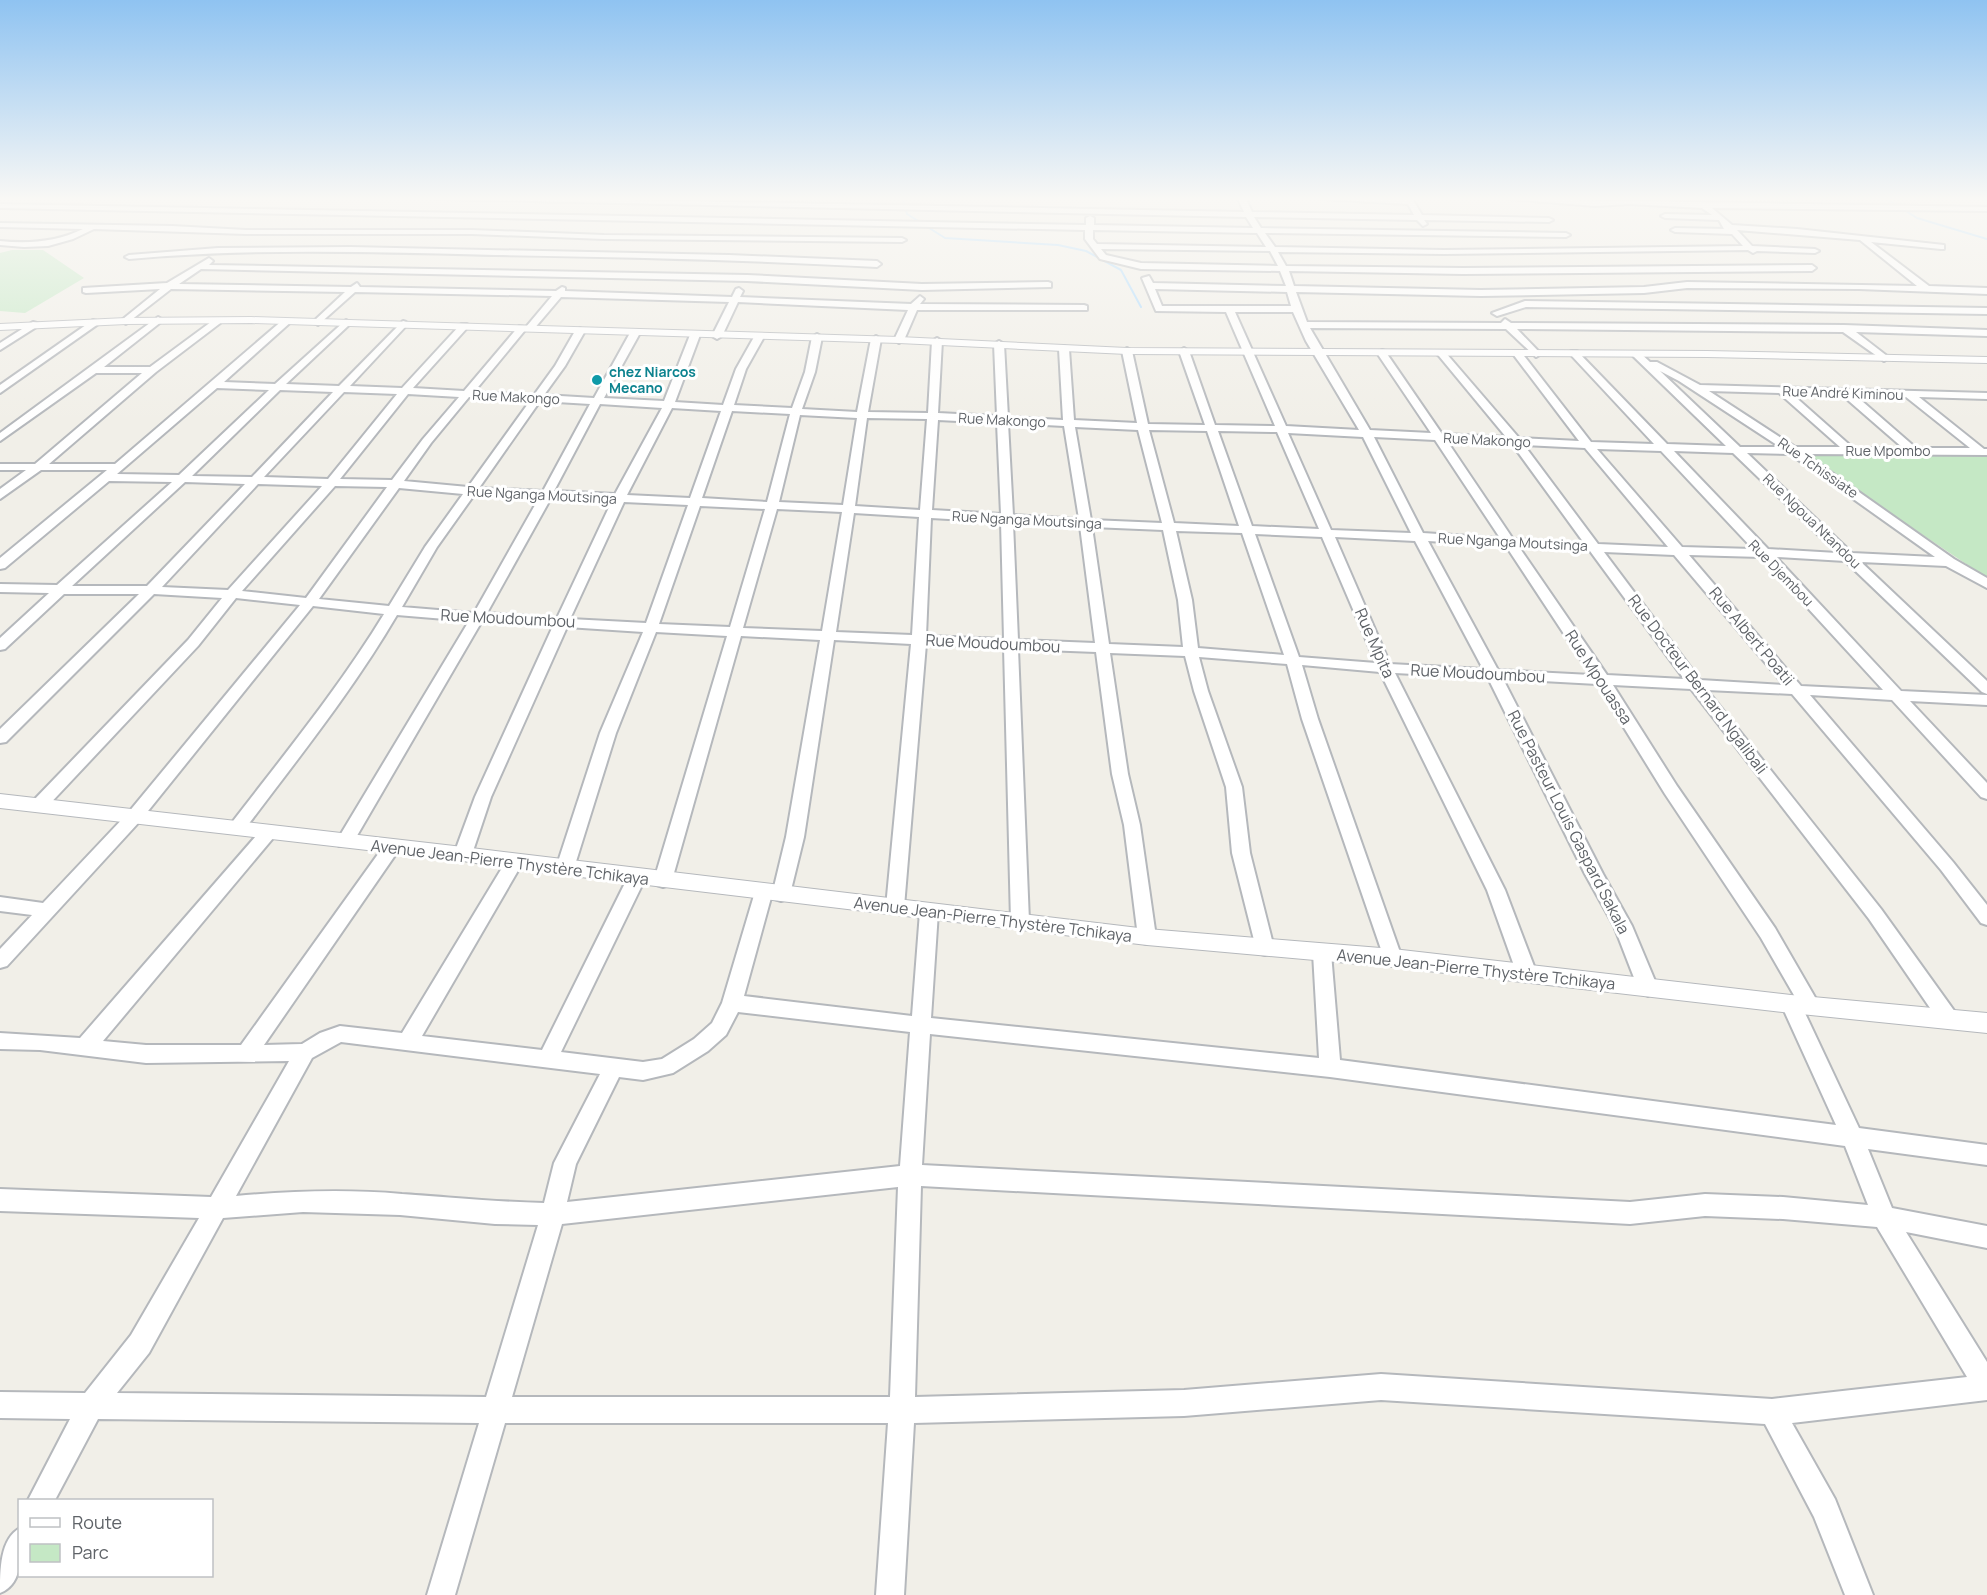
<svg xmlns="http://www.w3.org/2000/svg" width="1987" height="1595" font-family="Manrope,sans-serif">
	<style>
		.green { fill: #c5e8c5 }
		.lines { fill: none; stroke-linecap: round; stroke-linejoin: round }
		.stream { stroke: #aadaff; stroke-width: 2 }
		.minor-casing { stroke: #b5b8bc; stroke-width: 4 }
		.tertiary-casing { stroke: #b5b8bc; stroke-width: 2 }
		.minor { fill: #fff; fill-rule: evenodd }
		.tertiary { fill: #fff; fill-rule: evenodd }
		.culture-dot { fill: #0f9aa8; stroke: #fff; stroke-width: 2 }
		.labels { text-anchor: middle; stroke-width: 6; stroke-linejoin: round; paint-order: stroke }
		.far-culture-label { font-size: 14px; font-weight: bold; fill: #0d838f; stroke: #fff; text-anchor: start }
		.far-street-label { font-size: 14px; fill: #5f6368; stroke: #fff }
		.street-label { font-size: 16px; fill: #5f6368; stroke: #fff }
	</style>
	<rect width="100%" height="100%" fill="#f1efe8"/>
	<!-- green -->
	<g class="green">
		<path d="M12,250H43L84,278L25,313L0,311V253Z"/>
		<path d="M1801,453L1987,456V578Z"/>
	</g>
	<g class="lines">
		<!-- stream -->
		<g class="stream">
			<path d="M903,199L907,214L945,238L1058,245L1086,251L1121,270L1141,307"/>
			<path d="M1887,199L1917,218L1987,239"/>
		</g>
		<!-- minor casing -->
		<g class="minor-casing">
			<g id="minor">
				<path d="M435,199H576L1244,212L1238,199H1246L1252,212L1414,215L1408,204L1320,199L1413,200L1422,215L1549,218L1553,220L1549,222L1424,220L1427,224L1423,226L1417,220L1254,217L1261,228L1566,233L1570,235L1566,237L1265,233L1275,247L1444,250L1743,246L1732,234L1675,232L1671,230L1675,228L1728,229H1724L1719,220L1665,218L1661,216L1665,214L1712,215L1702,208L1630,204L1595,206L1507,199L1987,207V211L1712,208L1732,225L1797,229L1944,245V249H1941L1871,242L1929,286L1987,288V294L1859,289L1687,288L1644,293L1481,296L1296,292L1307,322L1501,323L1505,319L1511,323L1844,325L1987,330V336L1856,332L1887,356L1889,358L1884,361L1843,332L1517,329L1541,354L1536,357L1506,329L1310,328L1370,430L1431,433L1377,353L1382,350L1385,351L1442,434L1506,437L1439,356L1437,354L1442,351L1445,352L1519,438L1579,441L1513,354L1518,351L1521,352L1591,442L1654,444L1571,355V351H1577L1667,444L1726,446L1633,356V352H1639L1650,362H1657L1700,385L1987,393V399L1919,397L1984,449H1987V455L1805,454L1954,559L1987,578V588L1946,566L1861,562L1987,681V694L1982,692L1845,561L1776,557L1901,691L1987,695V705L1910,701L1987,783V799L1981,797L1892,700L1810,695L1953,862L1987,905V925L1981,923L1941,870L1792,694L1707,690L1881,909L1955,1012L1958,1018L1955,1024L1948,1026L1941,1024L1869,919L1691,689L1613,685L1677,786L1775,928L1816,999L1819,1005L1816,1011L1809,1013L1804,1011L1859,1128L1987,1145V1165L1868,1149L1892,1208L1987,1226V1248L1906,1232L1987,1362V1400L1792,1423L1835,1499L1873,1595H1845L1814,1517L1765,1424L1381,1400L1184,1416L914,1423L904,1595H876L888,1423H505L455,1595H427L479,1423L98,1419L55,1500H28L70,1419L0,1418V1392L85,1393L131,1335L199,1218L0,1211V1189L211,1197L289,1061L146,1063L40,1050L0,1049V1033L80,1038L262,829H274L277,833L274,837L103,1041L146,1045H241L386,843L392,841L398,843L401,847L398,851L264,1045L302,1044L320,1033L340,1026L402,1033L508,858L514,856L520,858L523,862L422,1036L542,1050L628,877L631,872L637,871L643,872L646,877L561,1052L643,1062L662,1059L694,1039L712,1023L722,1003L755,892L758,887L764,885L770,887L773,891L786,837L820,640L741,636L672,880L669,885L663,887L657,885L654,880L727,636L656,632L616,733L574,868L571,873L565,874L559,873L556,868L600,733L643,632L567,627L491,797L472,854L469,858L463,860L457,858L454,854L475,797L553,626L482,621L351,846H339L336,842L469,621L397,615C352,692 295,762 242,833H230L228,829L230,825C283,756 339,688 384,614L313,606L140,821L7,966L0,968V949L32,915L0,911V897L43,903L128,813L300,605L236,598L198,646L44,810H32L30,806L32,802L188,640L222,598L154,594L6,742L0,743V729L139,594H64L5,649L0,650V638L49,593L0,592V584L57,585L172,482L109,481L5,568L0,569V558L107,470H41L0,499V489L26,470H0V464H35L142,373H96L0,441V433L158,317L163,320L161,322L104,367H150L215,319L223,321L156,372L49,464H115L284,319L292,321L224,382L275,384L346,320L351,323L349,325L286,384L339,386L403,321L406,322V326L350,386L402,388L461,324H467V328L413,388L464,391L519,326L526,327L552,296L355,292L318,325L313,322L315,320L345,292L171,289L126,324L121,321L123,319L160,289L86,293L83,292V288L167,283L209,258L213,261L209,265L747,275L922,284L1048,282L1051,283V287L922,290L747,281L201,269L179,284L351,287L357,283L360,287L556,291L562,287L565,288V291L732,297L736,289L739,288L743,291L740,297L911,304L920,296L924,299L920,304L1084,305L1087,306V310H917L904,340L899,343L894,340L908,310L738,302L722,336L717,339L712,336L729,302L561,297L533,330L526,329L474,392L534,395L555,366L575,331L580,328L585,331L565,366L544,395L594,398L630,333L635,330L640,333L604,398L664,401L690,335L695,332L700,335L675,402L723,405L736,369L754,337L759,334L764,337L746,369L734,405L792,408L805,372L812,337L817,334L822,337L815,372L802,409L857,412L871,339L876,336L881,339L868,412L928,413L932,341L937,338L942,341L938,413L997,416L994,344L999,341L1004,344L1008,417L1063,420L1059,349L1064,346L1069,349L1074,420L1137,423L1122,351L1127,348L1132,351L1148,424L1205,425L1179,351L1184,348L1189,351L1215,425L1275,426L1226,312L1156,311L1142,278L1149,276L1153,283L1286,286L1280,271L1141,269L1100,259L1085,239V230L0,208V204L1086,225V218L1090,216L1094,218V225L1253,228L1246,217ZM1093,230L1257,233L1266,247L1097,244L1093,239ZM1737,230L1860,240L1917,286L1687,282L1644,287L1481,290L1294,286L1289,271L1463,274L1812,271L1816,268L1812,265L1463,268L1286,266L1278,252L1444,254L1748,250L1753,253L1757,251L1815,253L1819,251L1815,249L1752,246ZM1101,249L1270,251L1278,266L1141,263L1106,255ZM1155,289L1287,292L1291,306H1162ZM1235,312H1293L1306,341L1359,430L1286,426ZM1660,371L1679,381L1780,447H1740ZM217,388L269,390L179,475L117,474ZM280,390L333,392L252,477L192,476ZM1709,391L1779,393L1840,447H1795ZM344,392L397,394L328,479L264,477ZM408,394L459,397L423,439L392,480L340,479ZM1792,394L1842,395L1903,448H1853ZM1855,395L1906,397L1970,448H1916ZM469,397L530,401L468,487L404,481L431,443ZM540,401L590,404L543,491L479,488ZM600,404L662,408L615,494L554,491ZM672,408L721,411L690,498L627,495ZM732,411L790,414L767,502L702,498ZM800,415L857,418L843,505L779,502ZM867,418L927,419L920,510L855,506ZM938,420L997,423L1001,514L932,510ZM1008,423L1064,426L1079,519L1013,515ZM1075,427L1138,430L1162,523L1091,520ZM1149,430L1207,431L1239,526L1174,523ZM1218,431L1277,432L1319,529L1252,526ZM1288,433L1363,437L1411,533L1331,530ZM1374,437L1435,440L1500,538L1423,533ZM1447,441L1512,444L1584,543L1513,539ZM1524,445L1585,448L1668,547L1598,544ZM1597,449L1661,451L1753,549L1682,547ZM1674,451L1733,453L1837,553L1768,549ZM1747,453L1790,454L1935,557L1852,553ZM185,482L245,484L147,586H72ZM258,484L322,486L228,590L162,587ZM335,486L387,487L306,598L242,591ZM399,488L463,494L425,547L389,606L319,599ZM474,495L539,498L474,613L402,607L437,547ZM551,498L612,501L557,618L487,613ZM624,502L688,505L646,623L570,619ZM700,506L765,509L730,627L659,624ZM777,509L842,512L822,631L743,628ZM854,513L919,517L912,635L836,632ZM931,518L1001,522L1004,639L926,636ZM1013,523L1080,526L1095,643L1018,640ZM1092,527L1163,530L1178,600L1183,647L1109,644ZM1176,531L1242,533L1284,655L1198,648L1192,600ZM1255,534L1322,537L1376,663L1299,657ZM1335,537L1415,541L1483,669L1390,664ZM1428,541L1506,546L1591,675L1498,670ZM1519,547L1590,551L1684,679L1607,675ZM1604,552L1674,555L1784,685L1700,680ZM1689,555L1761,557L1883,690L1801,686ZM834,640L911,644L886,907L889,912L895,914L901,912L904,907L926,644L1004,648L1011,921L1014,926L1020,928L1026,926L1029,921L1018,649L1096,652L1112,774L1124,825L1138,937L1140,942L1147,944L1154,942L1156,937L1140,825L1128,774L1110,653L1185,656L1194,691L1226,787L1232,853L1256,948L1258,953L1265,955L1272,953L1274,948L1250,853L1242,787L1208,691L1199,657L1287,664L1302,719L1384,958L1386,963L1393,965L1400,963L1402,958L1318,719L1302,665L1380,672L1487,890L1517,974L1520,979L1527,982L1534,979L1537,974L1505,890L1395,673L1488,678L1585,874L1614,926L1638,988L1641,993L1648,996L1655,993L1658,988L1632,926L1603,874L1503,679L1597,684L1665,794L1761,938L1795,997L1784,998L1781,1004L1836,1125L1340,1060L1331,953L1329,948L1322,946L1315,948L1313,953L1319,1058L931,1018L938,912L935,907L929,905L923,907L920,912L912,1016L744,996L772,894L775,899L781,901L787,899L790,894L804,837ZM738,1012L910,1032L900,1166L567,1202L576,1164L619,1077L643,1080L673,1073L708,1051L726,1035ZM930,1034L1330,1077L1845,1146L1868,1205L1783,1197L1705,1194L1630,1202L922,1165ZM341,1042L600,1074L554,1163L544,1203C496,1202 449,1197 402,1194C346,1189 291,1191 236,1196L312,1058ZM921,1186L1630,1224L1705,1216L1783,1219L1877,1227L1967,1377L1772,1399L1381,1374L1184,1390L915,1397ZM898,1187L890,1397H512L562,1224ZM303,1212L400,1215L495,1224L538,1225L486,1397L117,1393L149,1353L223,1218Z"/>
				<path d="M0,223L172,226L246,230H472L604,235L902,238L906,240L902,242L604,239L472,234H246L94,229L73,239L48,246L24,247L0,245V241C29,244 56,242 83,229L0,227Z"/>
				<path d="M350,247L729,255L877,261L881,264L877,267C750,260 623,257 496,255C374,252 251,248 129,259L125,257L129,255L218,248Z"/>
				<path d="M1525,301L1987,308V314L1526,307L1497,316L1492,313Z"/>
				<path d="M93,320L101,322L0,393V385Z"/>
				<path d="M33,322L41,324L0,350V343Z"/>
				<path d="M20,1528C20,1552 25,1583 0,1593C0,1570 0,1539 20,1528Z"/>
			</g>
		</g>
		<!-- tertiary casing -->
		<g class="tertiary-casing">
			<g id="tertiary">
				<path d="M251,317L899,337L1127,348L1707,351L1987,357V363L1707,357L1127,354L899,343L251,323L126,324L0,330V324L126,318Z"/>
				<path d="M0,794L463,847L1147,929L1393,949L1791,995L1987,1013V1033L1791,1013L1393,967L1147,945L514,869L463,861L0,808Z"/>
			</g>
		</g>
		<!-- minor -->
		<use href="#minor" class="minor"/>
		<!-- tertiary -->
		<use href="#tertiary" class="tertiary"/>
	</g>
	<!-- sky -->
	<linearGradient id="sky" x2="0" y2="1"><stop stop-color="#8fc3f1"/><stop offset="0.47" stop-color="#f9f8f5"/><stop offset="1" stop-color="#f9f8f5" stop-opacity="0"/></linearGradient>
	<rect width="1987" height="423" fill="url(#sky)"/>
	<!-- markers -->
	<circle class="culture-dot" cx="597" cy="380" r="6"/>
	<g class="labels">
		<!-- far-culture labels -->
		<g class="far-culture-label">
			<text x="609" y="377">chez Niarcos<tspan x="609" dy="16">Mecano</tspan></text>
		</g>
		<!-- far-street labels -->
		<g class="far-street-label">
			<text transform="translate(1843 393) rotate(2)" y="5">Rue André Kiminou</text>
			<text transform="translate(516 397) rotate(3)" y="5">Rue Makongo</text>
			<text transform="translate(1002 420) rotate(3)" y="5">Rue Makongo</text>
			<text transform="translate(1487 440) rotate(3)" y="5">Rue Makongo</text>
			<text x="1888" y="456">Rue Mpombo</text>
			<text transform="translate(1818 468) rotate(35)" y="5">Rue Tchissiate</text>
			<text transform="translate(542 495) rotate(3)" y="5">Rue Nganga Moutsinga</text>
			<text transform="translate(1027 520) rotate(3)" y="5">Rue Nganga Moutsinga</text>
			<text transform="translate(1812 521) rotate(44)" y="5">Rue Ngoua Ntandou</text>
			<text transform="translate(1513 542) rotate(3)" y="5">Rue Nganga Moutsinga</text>
			<text transform="translate(1781 573) rotate(46)" y="5">Rue Djembou</text>
		</g>
		<!-- street labels -->
		<g class="street-label">
			<text transform="translate(508 618) rotate(3)" y="6">Rue Moudoumbou</text>
			<text transform="translate(1752 636) rotate(50)" y="6">Rue Albert Poatii</text>
			<text transform="translate(993 643) rotate(3)" y="6">Rue Moudoumbou</text>
			<text transform="translate(1375 643) rotate(66)" y="6">Rue Mpita</text>
			<text transform="translate(1478 673) rotate(3)" y="6">Rue Moudoumbou</text>
			<text transform="translate(1599 677) rotate(57)" y="6">Rue Mpouassa</text>
			<text transform="translate(1698 684) rotate(53)" y="6">Rue Docteur Bernard Ngalibali</text>
			<text transform="translate(1569 822) rotate(63)" y="6">Rue Pasteur Louis Gaspard Sakala</text>
			<text transform="translate(510 862) rotate(7)" y="6">Avenue Jean-Pierre Thystère Tchikaya</text>
			<text transform="translate(993 919) rotate(7)" y="6">Avenue Jean-Pierre Thystère Tchikaya</text>
			<text transform="translate(1476 969) rotate(6)" y="6">Avenue Jean-Pierre Thystère Tchikaya</text>
		</g>
	</g>
	<!-- legend -->
	<rect x="18" y="1499" width="195" height="78" fill="#ffffff" stroke="#bfc1c3" stroke-width="1.5"/>
	<rect x="30" y="1518" width="30" height="9" fill="#ffffff" stroke="#bfc1c3" stroke-width="1.5"/>
	<text x="72" y="1529" font-size="18" fill="#5f6368">Route</text>
	<rect x="30" y="1544" width="30" height="18" fill="#c5e8c5" stroke="#bfc1c3" stroke-width="1.5"/>
	<text x="72" y="1559" font-size="18" fill="#5f6368">Parc</text>
</svg>
